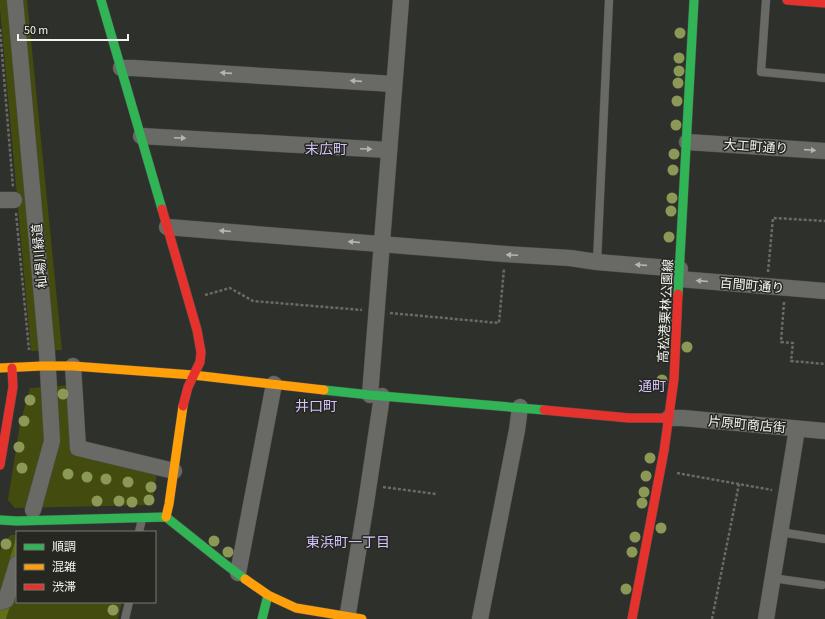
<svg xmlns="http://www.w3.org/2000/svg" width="825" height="619" font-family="'Source Sans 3','Noto Sans JP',sans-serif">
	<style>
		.green { fill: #434c0e }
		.water { fill: #616f1a }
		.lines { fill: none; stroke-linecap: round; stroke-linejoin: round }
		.lane-casing { stroke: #4b4c48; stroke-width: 9 }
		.street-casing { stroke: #4b4c48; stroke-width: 17 }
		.fast-casing { stroke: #4b4c48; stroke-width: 10 }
		.slow-casing { stroke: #4b4c48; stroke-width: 10 }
		.jam-casing { stroke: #4b4c48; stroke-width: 10 }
		.path { stroke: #6a6a67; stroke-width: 2.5; stroke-dasharray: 3 2; stroke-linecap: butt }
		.lane { stroke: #696a66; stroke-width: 8 }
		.street { stroke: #696a66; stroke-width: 16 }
		.fast { stroke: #30b455; stroke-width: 9 }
		.slow { stroke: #ff9f0a; stroke-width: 9 }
		.jam { stroke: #e5322d; stroke-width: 9 }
		.tree { fill: #8c9856 }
		.oneway { fill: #b5b6b2 }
		.labels { text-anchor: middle; stroke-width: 3; stroke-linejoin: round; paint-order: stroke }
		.street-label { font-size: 13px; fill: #f3f4f0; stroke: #262720 }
		.neighbourhood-label { font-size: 14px; fill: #d3c2fb; stroke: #262720 }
	</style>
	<rect width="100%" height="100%" fill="#2e302b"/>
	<!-- green -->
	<g class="green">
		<path d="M0,0H27L62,350L31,351L0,9Z"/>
		<path d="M71,385L76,452L157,472L152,505L15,508L8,500L20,424L30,388Z"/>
		<path d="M11,535H17V602H122L118,619H0V552L2,543Z"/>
	</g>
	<!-- water -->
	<path class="water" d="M17,535V583L6,619H0V592Z"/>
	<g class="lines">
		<!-- lane casing -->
		<g class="lane-casing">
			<g id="lane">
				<path d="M766,0L761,72L825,78"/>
				<path d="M597,262L609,0"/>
				<path d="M139,532L142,519"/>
				<path d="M780,532L825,539"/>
				<path d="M772,578L822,585"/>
				<path d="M125,619L129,602"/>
			</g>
		</g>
		<!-- street casing -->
		<g class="street-casing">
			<g id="street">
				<path d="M15,0L47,353L52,441L33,510"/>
				<path d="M121,68H133L394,84"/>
				<path d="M141,136L389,150"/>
				<path d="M687,142L825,151"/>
				<path d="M0,200H14"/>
				<path d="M167,227L505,254L570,258L597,262L680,269"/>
				<path d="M679,279L825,291"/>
				<path d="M73,366L78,448L174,471"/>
				<path d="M370,395L401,0"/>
				<path d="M669,418H683L825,431"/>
				<path d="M238,573L274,384"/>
				<path d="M0,602L6,600L17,564"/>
				<path d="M347,619L366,503L382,396"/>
				<path d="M480,619L517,430L520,407"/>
				<path d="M766,619L797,429"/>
			</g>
		</g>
		<!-- fast casing -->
		<g class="fast-casing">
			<g id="fast">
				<path d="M101,0L162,209"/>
				<path d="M678,294L694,0"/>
				<path d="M324,390L370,395L544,410"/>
				<path d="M0,520L17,521L166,517L225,564L245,579"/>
				<path d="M262,619L268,595"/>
			</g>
		</g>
		<!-- slow casing -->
		<g class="slow-casing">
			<g id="slow">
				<path d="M0,368L42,366H73L193,375L324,390"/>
				<path d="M166,517L169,504L183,406"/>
				<path d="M245,579L268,595L296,608L362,619"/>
			</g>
		</g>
		<!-- jam casing -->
		<g class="jam-casing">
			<g id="jam">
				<path d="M787,0L825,3"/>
				<path d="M162,209L197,330L201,352L200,362L188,387L183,406"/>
				<path d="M544,410L629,418H669"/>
				<path d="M0,465L13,387L12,368"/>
				<path d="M632,619L664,451L674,379L678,294"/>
			</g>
		</g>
		<!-- path -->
		<g class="path">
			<path d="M0,29L13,187"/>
			<path d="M16,213L29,350"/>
			<path d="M768,272L773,218L825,221"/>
			<path d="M205,295L230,288L253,301L362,310"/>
			<path d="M784,302L781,342L793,343L791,361L825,364"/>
			<path d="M390,313L499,323L504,269"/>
			<path d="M677,473L772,490"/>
			<path d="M383,487L436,494"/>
			<path d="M712,619L739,484"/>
		</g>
		<!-- lane -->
		<use href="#lane" class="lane"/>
		<!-- street -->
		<use href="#street" class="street"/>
		<!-- fast -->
		<use href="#fast" class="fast"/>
		<!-- slow -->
		<use href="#slow" class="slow"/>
		<!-- jam -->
		<use href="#jam" class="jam"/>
	</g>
	<!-- trees -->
	<g class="tree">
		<circle cx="680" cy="33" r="5.5"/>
		<circle cx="679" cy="58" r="5.5"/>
		<circle cx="679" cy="71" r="5.5"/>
		<circle cx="678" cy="83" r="5.5"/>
		<circle cx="677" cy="101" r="5.5"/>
		<circle cx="676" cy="125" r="5.5"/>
		<circle cx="674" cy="154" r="5.5"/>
		<circle cx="673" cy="170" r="5.5"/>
		<circle cx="672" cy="198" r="5.5"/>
		<circle cx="671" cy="211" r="5.5"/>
		<circle cx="669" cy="237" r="5.5"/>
		<circle cx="667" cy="284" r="5.5"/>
		<circle cx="666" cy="320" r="5.5"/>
		<circle cx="665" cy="336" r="5.5"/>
		<circle cx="687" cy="347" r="5.5"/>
		<circle cx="662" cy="380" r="5.5"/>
		<circle cx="63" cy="394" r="5.5"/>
		<circle cx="30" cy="400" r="5.5"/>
		<circle cx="24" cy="421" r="5.5"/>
		<circle cx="19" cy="447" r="5.5"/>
		<circle cx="650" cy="458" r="5.5"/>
		<circle cx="22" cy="468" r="5.5"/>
		<circle cx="68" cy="474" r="5.5"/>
		<circle cx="646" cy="476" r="5.5"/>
		<circle cx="87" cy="477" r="5.5"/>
		<circle cx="106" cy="479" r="5.5"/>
		<circle cx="128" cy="482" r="5.5"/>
		<circle cx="151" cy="487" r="5.5"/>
		<circle cx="644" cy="492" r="5.5"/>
		<circle cx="149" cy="500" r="5.5"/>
		<circle cx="97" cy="501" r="5.5"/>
		<circle cx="119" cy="501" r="5.5"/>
		<circle cx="132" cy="502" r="5.5"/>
		<circle cx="642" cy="503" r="5.5"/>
		<circle cx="661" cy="528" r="5.5"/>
		<circle cx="635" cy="537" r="5.5"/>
		<circle cx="214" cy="541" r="5.5"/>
		<circle cx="6" cy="544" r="5.5"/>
		<circle cx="228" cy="552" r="5.5"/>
		<circle cx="632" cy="552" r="5.5"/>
		<circle cx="626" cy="589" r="5.5"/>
		<circle cx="113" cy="610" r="5.5"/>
	</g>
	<!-- one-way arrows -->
	<defs><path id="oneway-solid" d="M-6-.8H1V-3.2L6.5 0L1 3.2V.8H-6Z"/></defs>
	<g class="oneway">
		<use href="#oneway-solid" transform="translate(226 73) rotate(-176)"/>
		<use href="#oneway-solid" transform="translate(356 81) rotate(-176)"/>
		<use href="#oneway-solid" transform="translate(180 138) rotate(3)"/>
		<use href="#oneway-solid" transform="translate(366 149) rotate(3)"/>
		<use href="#oneway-solid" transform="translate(810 150) rotate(4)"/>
		<use href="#oneway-solid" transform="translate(225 231) rotate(-175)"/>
		<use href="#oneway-solid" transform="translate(354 242) rotate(-175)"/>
		<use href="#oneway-solid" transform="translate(512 255) rotate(-177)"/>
		<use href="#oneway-solid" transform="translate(641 265) rotate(-176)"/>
		<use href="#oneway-solid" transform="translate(702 281) rotate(-175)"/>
	</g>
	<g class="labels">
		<!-- street labels -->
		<g class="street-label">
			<text transform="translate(756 146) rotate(4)" y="5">大工町通り</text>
			<text transform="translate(39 256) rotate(-95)" y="5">杣場川緑道</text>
			<text transform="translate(752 285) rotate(5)" y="5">百間町通り</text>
			<text transform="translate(665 311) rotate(-87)" y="5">高松港栗林公園線</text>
			<text transform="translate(747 424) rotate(5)" y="5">片原町商店街</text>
		</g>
		<!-- neighbourhood labels -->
		<g class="neighbourhood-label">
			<text x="326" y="154">末広町</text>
			<text x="652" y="391">通町</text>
			<text x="316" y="411">井口町</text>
			<text x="348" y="547">東浜町一丁目</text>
		</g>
	</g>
	<!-- legend -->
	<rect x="16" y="531" width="140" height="72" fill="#262720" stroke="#787973"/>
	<rect x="24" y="544" width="20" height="6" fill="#30b455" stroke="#787973"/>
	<text x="52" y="551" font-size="12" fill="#f3f4f0">順調</text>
	<rect x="24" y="564" width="20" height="6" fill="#ff9f0a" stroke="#787973"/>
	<text x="52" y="571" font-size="12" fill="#f3f4f0">混雑</text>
	<rect x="24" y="584" width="20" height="6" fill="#e5322d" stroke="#787973"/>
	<text x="52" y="591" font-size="12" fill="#f3f4f0">渋滞</text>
	<!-- scale -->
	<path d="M18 34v6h110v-6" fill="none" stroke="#f3f4f0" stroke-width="2"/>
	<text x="24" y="34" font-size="12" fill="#f3f4f0" stroke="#262720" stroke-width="3" paint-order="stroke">50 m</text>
</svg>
